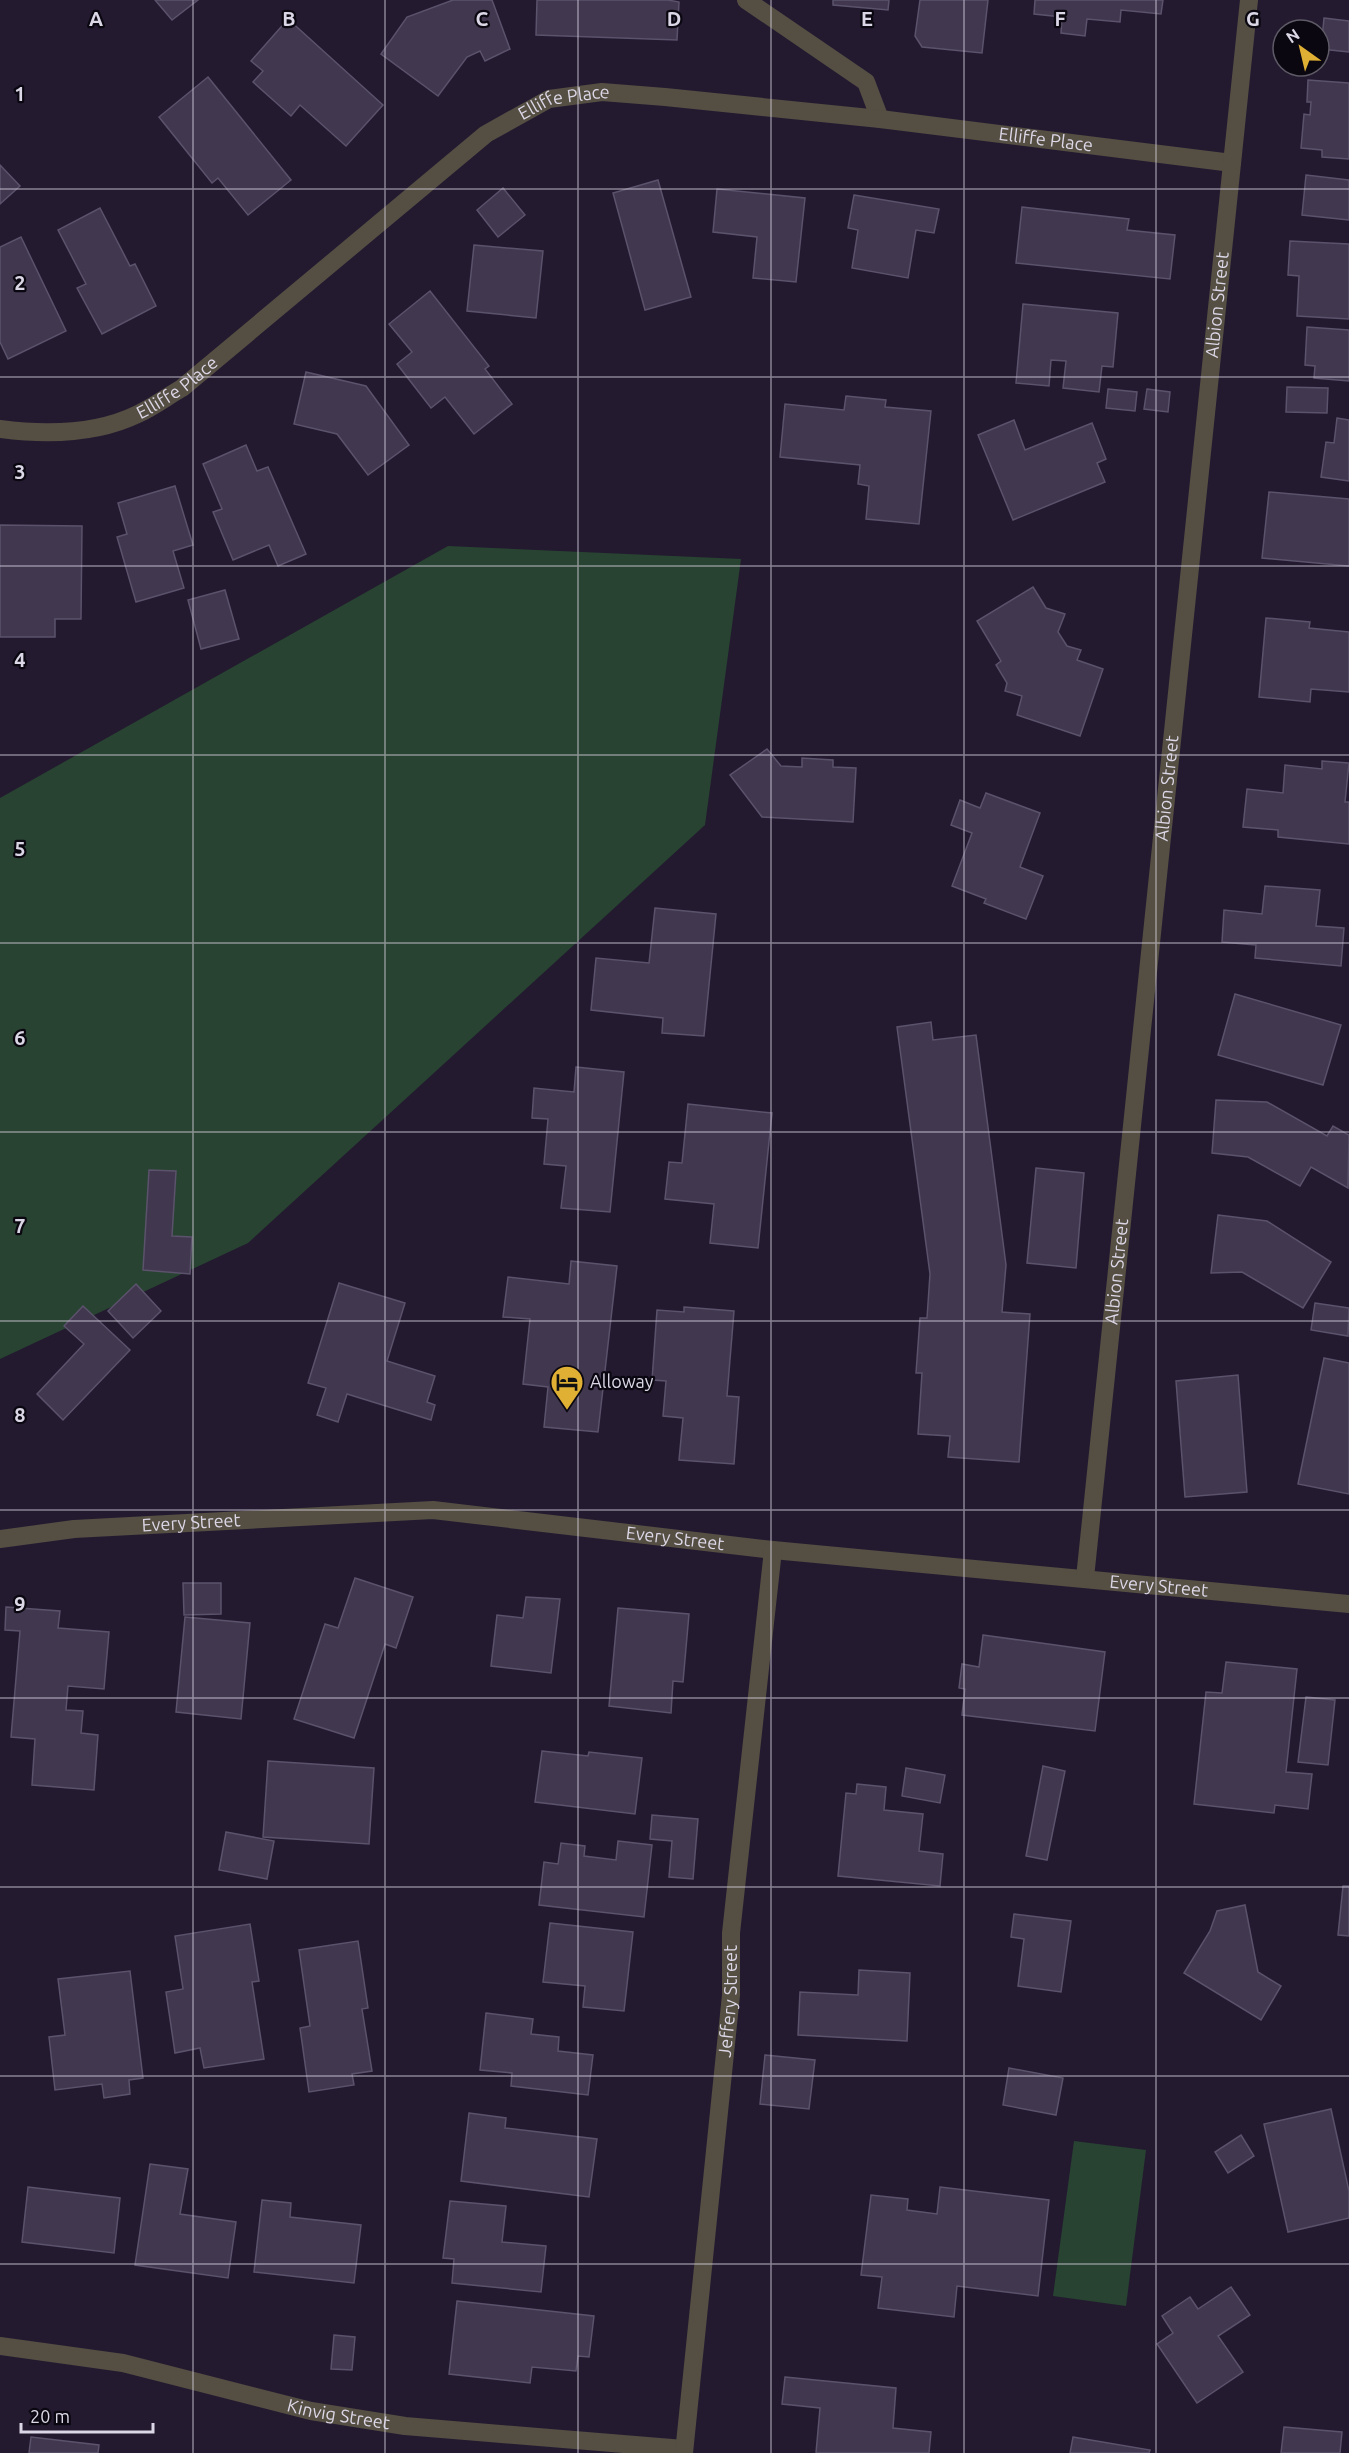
<svg xmlns="http://www.w3.org/2000/svg" width="1349" height="2453" font-family="Ubuntu,sans-serif">
	<style>
		.green { fill: #284331 }
		.building { fill: #413850; stroke: #5b526b; stroke-width: 1.5 }
		.lines { fill: none; stroke-linecap: round; stroke-linejoin: round }
		.lane { stroke: #544e43; stroke-width: 18 }
		.street { stroke: #544e43; stroke-width: 18 }
		.grid { fill: none; stroke: #dcd7e6; stroke-width: 1.5; stroke-opacity: 0.55 }
		.labels { text-anchor: middle; stroke-width: 4.5; stroke-linejoin: round; paint-order: stroke }
		.street-label { font-size: 18px; fill: #dcd7e6; stroke: #0a0710 }
		.poi-label { font-size: 18px; fill: #dcd7e6; stroke: #0a0710; text-anchor: start }
		.grid-label { font-size: 20px; text-anchor: middle; font-weight: bold; fill: #dcd7e6; stroke: #0a0710; stroke-width: 4.5; stroke-linejoin: round; paint-order: stroke }
	</style>
	<rect width="100%" height="100%" fill="#231a30"/>
	<!-- green -->
	<g class="green">
		<path d="M448,546L741,559L705,825L248,1243L0,1359V798Z"/>
		<path d="M1074,2141L1146,2150L1126,2306L1053,2296Z"/>
	</g>
	<!-- building -->
	<g class="building">
		<path d="M155,0H198L172,20Z"/>
		<path d="M453,0H492L510,49L485,61L480,51L467,57L438,96L381,54L407,17Z"/>
		<path d="M537,0H668L679,2L677,40L536,35Z"/>
		<path d="M833,0H889L888,10L833,5Z"/>
		<path d="M920,0H988L982,53L922,47L915,36Z"/>
		<path d="M1035,0H1163L1161,14L1121,10L1120,22L1087,19L1085,36L1061,33L1062,17L1034,14Z"/>
		<path d="M1324,18L1349,21V52L1321,49Z"/>
		<path d="M288,19L383,105L346,146L300,105L291,116L253,82L263,71L251,61Z"/>
		<path d="M208,77L291,180L248,215L218,178L212,183L159,117Z"/>
		<path d="M1308,80L1349,83V159L1322,157V150L1301,148L1304,114L1310,115L1311,102H1307Z"/>
		<path d="M0,165L20,186L0,204Z"/>
		<path d="M1306,175L1349,180V220L1302,215Z"/>
		<path d="M658,180L691,297L645,310L613,193Z"/>
		<path d="M503,188L525,215L498,237L477,210Z"/>
		<path d="M717,189L805,198L796,282L753,278L757,237L713,232Z"/>
		<path d="M854,195L939,209L934,233L916,230L908,278L852,268L858,230L848,228Z"/>
		<path d="M1022,207L1129,219L1127,230L1175,235L1170,279L1016,263Z"/>
		<path d="M100,208L130,266L135,264L156,306L102,334L77,288L86,284L58,230Z"/>
		<path d="M21,237L66,331L8,359L0,342V247Z"/>
		<path d="M1290,241L1349,244V319L1297,316L1299,276L1288,275Z"/>
		<path d="M474,245L543,251L536,318L467,311Z"/>
		<path d="M430,291L489,366L485,369L512,404L474,434L445,397L431,408L397,364L412,352L389,324Z"/>
		<path d="M1023,304L1118,313L1113,367L1102,366L1099,392L1063,388L1066,361L1051,360L1049,386L1016,383Z"/>
		<path d="M1307,327L1349,330V381L1314,378L1315,366L1305,365Z"/>
		<path d="M306,372L366,386L409,445L368,475L337,434L294,424Z"/>
		<path d="M1287,387L1328,388L1327,413L1286,412Z"/>
		<path d="M1108,389L1137,392L1135,411L1106,408Z"/>
		<path d="M1147,389L1170,392L1168,412L1144,409Z"/>
		<path d="M846,396L886,400L885,407L931,411L919,524L866,519L869,486L858,484L860,465L780,457L785,404L844,410Z"/>
		<path d="M1337,418L1349,420V481L1321,477L1326,442L1334,443Z"/>
		<path d="M1014,420L1025,450L1092,423L1106,459L1097,463L1105,482L1013,520L978,435Z"/>
		<path d="M246,445L257,471L268,467L306,554L278,566L269,545L233,560L213,512L222,509L203,464Z"/>
		<path d="M175,486L193,545L173,551L184,588L136,602L117,537L127,534L118,503Z"/>
		<path d="M1269,492L1349,499V566L1262,558Z"/>
		<path d="M0,525L82,526L81,619H55V637H0Z"/>
		<path d="M1033,587L1046,608L1065,614L1058,632L1067,646L1081,650L1077,660L1103,669L1080,736L1017,715L1022,696L1005,691L1007,683L996,665L1001,661L977,621Z"/>
		<path d="M225,590L239,639L201,649L188,600Z"/>
		<path d="M1266,618L1310,622L1309,628L1349,632V692L1311,689L1310,702L1259,697Z"/>
		<path d="M767,749L781,766L802,767V758L833,760V767L856,768L853,822L762,817L730,775Z"/>
		<path d="M1322,761L1349,763L1345,802H1349V844L1278,837V830L1243,827L1247,789L1283,793L1285,765L1322,769Z"/>
		<path d="M986,793L1040,813L1020,867L1043,876L1026,919L984,903L986,899L952,886L972,833L951,825L960,800L980,808Z"/>
		<path d="M1265,886L1320,890L1316,926L1344,928L1341,966L1255,958L1256,945L1222,942L1224,910L1262,914Z"/>
		<path d="M655,908L716,914L704,1036L662,1033L663,1018L591,1010L596,958L649,963Z"/>
		<path d="M1235,994L1341,1025L1323,1085L1218,1055Z"/>
		<path d="M931,1022L933,1040L976,1035L1006,1265L1002,1312L1030,1314L1019,1462L948,1457L950,1436L918,1434L922,1373H916L920,1318H927L930,1274L897,1027Z"/>
		<path d="M576,1067L624,1072L610,1212L561,1208L566,1166L544,1164L548,1119L532,1118L534,1088L574,1092Z"/>
		<path d="M1216,1100L1267,1102L1327,1136L1333,1126L1349,1135L1348,1188L1311,1167L1300,1186L1248,1157L1212,1153Z"/>
		<path d="M688,1104L772,1113L758,1248L710,1243L714,1204L665,1199L669,1162L682,1163Z"/>
		<path d="M1036,1168L1084,1173L1076,1268L1027,1263Z"/>
		<path d="M149,1170L176,1171L172,1236L192,1237L190,1274L143,1270Z"/>
		<path d="M1218,1215L1267,1221L1331,1262L1303,1308L1242,1272L1211,1273Z"/>
		<path d="M571,1261L617,1266L598,1432L544,1427L548,1387L523,1384L530,1319L503,1317L508,1277L569,1284Z"/>
		<path d="M339,1283L405,1303L387,1361L435,1376L427,1402L435,1405L431,1420L347,1394L338,1422L317,1415L326,1388L308,1383Z"/>
		<path d="M136,1284L161,1311L133,1338L108,1311Z"/>
		<path d="M1315,1303L1349,1308L1348,1336L1311,1330Z"/>
		<path d="M83,1306L130,1350L63,1420L37,1394L84,1344L64,1326Z"/>
		<path d="M684,1307L734,1311L727,1396L739,1397L734,1464L679,1460L683,1418L663,1416L666,1381L652,1380L657,1310L684,1312Z"/>
		<path d="M1324,1358L1349,1363V1494L1298,1484Z"/>
		<path d="M1238,1375L1247,1492L1185,1497L1176,1381Z"/>
		<path d="M355,1578L413,1597L396,1648L385,1644L354,1738L294,1719L325,1624L338,1628Z"/>
		<path d="M183,1583H221V1614L184,1615Z"/>
		<path d="M526,1597L560,1599L551,1673L491,1666L497,1615L523,1618Z"/>
		<path d="M6,1607L60,1611L58,1628L109,1632L104,1689L68,1686L66,1710L83,1711L81,1733L98,1735L94,1790L32,1785L35,1739L11,1737L20,1631L5,1630Z"/>
		<path d="M618,1608L689,1614L683,1682L673,1681L671,1713L609,1706Z"/>
		<path d="M185,1617L250,1623L241,1719L176,1712Z"/>
		<path d="M983,1635L1105,1652L1095,1731L962,1715L965,1689L959,1688L962,1664L979,1667Z"/>
		<path d="M1226,1662L1297,1669L1286,1772L1312,1774L1308,1809L1275,1805L1274,1813L1194,1804L1206,1692L1222,1693Z"/>
		<path d="M1306,1697L1335,1700L1328,1765L1298,1762Z"/>
		<path d="M542,1751L588,1756L589,1752L642,1758L635,1814L535,1802Z"/>
		<path d="M268,1761L374,1768L369,1844L263,1837Z"/>
		<path d="M1043,1766L1065,1771L1047,1860L1026,1856Z"/>
		<path d="M906,1768L945,1775L940,1803L902,1796Z"/>
		<path d="M857,1784L886,1787L884,1810L923,1814L919,1851L943,1854L940,1886L838,1876L846,1793L856,1794Z"/>
		<path d="M652,1815L698,1819L693,1879L669,1877L672,1841L650,1839Z"/>
		<path d="M226,1832L274,1841L267,1879L219,1870Z"/>
		<path d="M618,1841L652,1845L644,1917L539,1905L544,1862L558,1864L561,1843L585,1846L584,1856L616,1860Z"/>
		<path d="M1343,1886H1349V1936L1338,1935Z"/>
		<path d="M1245,1905L1258,1972L1281,1986L1261,2020L1184,1973L1210,1931L1217,1911Z"/>
		<path d="M1014,1914L1071,1921L1061,1992L1018,1986L1024,1939L1011,1937Z"/>
		<path d="M550,1923L633,1932L624,2011L583,2007L585,1986L543,1982Z"/>
		<path d="M250,1924L259,1981L252,1982L264,2059L204,2068L200,2048L175,2053L166,1992L183,1989L175,1936Z"/>
		<path d="M358,1941L368,2008L362,2009L372,2071L352,2074L354,2085L309,2092L300,2028L310,2026L299,1950Z"/>
		<path d="M859,1970L910,1973L907,2041L798,2035L800,1992L858,1995Z"/>
		<path d="M130,1971L143,2078L129,2080L130,2094L104,2098L102,2084L55,2090L49,2037L65,2035L58,1979Z"/>
		<path d="M486,2013L533,2019L531,2034L559,2037L558,2051L593,2055L588,2095L511,2086L512,2073L480,2070Z"/>
		<path d="M765,2055L815,2060L809,2109L760,2104Z"/>
		<path d="M1009,2068L1063,2078L1056,2115L1003,2105Z"/>
		<path d="M1331,2109L1349,2191V2218L1288,2232L1264,2124Z"/>
		<path d="M469,2113L506,2118L505,2128L597,2139L589,2197L461,2181Z"/>
		<path d="M1241,2135L1254,2156L1228,2173L1215,2152Z"/>
		<path d="M150,2164L188,2169L180,2214L236,2222L228,2278L135,2265Z"/>
		<path d="M28,2187L120,2198L114,2253L22,2242Z"/>
		<path d="M940,2187L1049,2200L1038,2296L957,2286L954,2317L878,2308L882,2277L861,2275L871,2195L908,2199L907,2210L937,2214Z"/>
		<path d="M262,2200L291,2203L290,2217L361,2225L354,2283L254,2272Z"/>
		<path d="M450,2201L506,2206L502,2242L546,2246L541,2292L452,2283L454,2259L443,2258Z"/>
		<path d="M1231,2287L1250,2315L1218,2336L1243,2372L1197,2403L1157,2344L1173,2333L1162,2316L1190,2297L1198,2309Z"/>
		<path d="M457,2301L594,2316L589,2357L578,2356L576,2371L532,2367L530,2383L449,2374Z"/>
		<path d="M334,2335L355,2337L352,2370L331,2369Z"/>
		<path d="M785,2377L896,2388L893,2428L931,2432L929,2453H816L820,2408L782,2404Z"/>
		<path d="M1284,2427L1342,2432L1340,2453H1281Z"/>
		<path d="M31,2437L99,2445L98,2453H29Z"/>
		<path d="M1073,2437L1150,2450L1149,2453H1070Z"/>
	</g>
	<g class="lines">
		<!-- lane -->
		<path class="lane" d="M746,0L866,82L880,119"/>
		<!-- street -->
		<g class="street">
			<path id="s1" d="M0,429C46,435 95,435 138,414C153,407 168,396 182,388L486,134L549,99L602,92L665,97L880,119L1232,163"/>
			<path id="s2" d="M0,1539L74,1529L433,1510L773,1550L1349,1604"/>
			<path id="s3" d="M1085,1578L1249,0"/>
			<path id="s4" d="M0,2346L123,2363L311,2411L405,2426L684,2449"/>
			<path id="s5" d="M684,2453L731,1995V1933L773,1550"/>
		</g>
	</g>
	<!-- grid -->
	<path class="grid" d="M193,0V2453M385,0V2453M578,0V2453M771,0V2453M964,0V2453M1156,0V2453M0,189H1349M0,377H1349M0,566H1349M0,755H1349M0,943H1349M0,1132H1349M0,1321H1349M0,1510H1349M0,1698H1349M0,1887H1349M0,2076H1349M0,2264H1349"/>
	<!-- icons -->
	<defs>
		<g id="hotel-pin" transform="scale(1.725)"><path d="M0 17L-7.5 6A9.5 9.5 0 1 1 7.5 6Z" fill="#e0b034" stroke="#0a0710"/><path d="M-6-4.5h1.5V1H6V5H4.5V3h-9V5H-6ZM-4 0a1.8 1.8 0 1 1 3.6 0ZM.5 0V-2.5h3Q6-2.5 6 0Z" fill="#111"/></g>
	</defs>
	<g fill-rule="evenodd">
		<use href="#hotel-pin" x="567" y="1382"/>
	</g>
	<g class="labels">
		<!-- street labels -->
		<g class="street-label">
			<text dy="6" stroke="none"><textPath href="#s1" startOffset="674">Elliffe Place</textPath></text>
			<text dy="6" stroke="none"><textPath href="#s1" startOffset="1160">Elliffe Place</textPath></text>
			<text dy="6" stroke="none"><textPath href="#s3" startOffset="1280">Albion Street</textPath></text>
			<text dy="6" stroke="none"><textPath href="#s1" startOffset="188">Elliffe Place</textPath></text>
			<text dy="6" stroke="none"><textPath href="#s3" startOffset="794">Albion Street</textPath></text>
			<text dy="6" stroke="none"><textPath href="#s3" startOffset="308">Albion Street</textPath></text>
			<text dy="6" stroke="none"><textPath href="#s2" startOffset="192">Every Street</textPath></text>
			<text dy="6" stroke="none"><textPath href="#s2" startOffset="678">Every Street</textPath></text>
			<text dy="6" stroke="none"><textPath href="#s2" startOffset="1164">Every Street</textPath></text>
			<text dy="6" stroke="none"><textPath href="#s5" startOffset="454">Jeffery Street</textPath></text>
			<text dy="6" stroke="none"><textPath href="#s4" startOffset="346">Kinvig Street</textPath></text>
		</g>
		<!-- poi labels -->
		<g class="poi-label">
			<text x="590" y="1388">Alloway</text>
		</g>
	</g>
	<g class="grid-label">
		<text x="96" y="26">A</text>
		<text x="289" y="26">B</text>
		<text x="482" y="26">C</text>
		<text x="674" y="26">D</text>
		<text x="867" y="26">E</text>
		<text x="1060" y="26">F</text>
		<text x="1253" y="26">G</text>
		<text x="20" y="101">1</text>
		<text x="20" y="290">2</text>
		<text x="20" y="479">3</text>
		<text x="20" y="667">4</text>
		<text x="20" y="856">5</text>
		<text x="20" y="1045">6</text>
		<text x="20" y="1233">7</text>
		<text x="20" y="1422">8</text>
		<text x="20" y="1611">9</text>
	</g>
	<!-- north arrow -->
	<g transform="translate(1301 48) rotate(326)"><circle r="28" fill="#0a0710" stroke="#5e5a66" stroke-width="1.5"/>
	<path d="M0-4.5L10 22L0 15L-10 22Z" fill="#e0b034"/>
	<text y="-9" font-size="16" font-weight="bold" text-anchor="middle" fill="#dcd7e6">N</text>
	</g>
	<!-- scale -->
	<path d="M21 2423v9h132v-9" fill="none" stroke="#dcd7e6" stroke-width="3"/>
	<text x="30" y="2423" font-size="18" fill="#dcd7e6" stroke="#0a0710" stroke-width="4.5" paint-order="stroke">20 m</text>
</svg>
